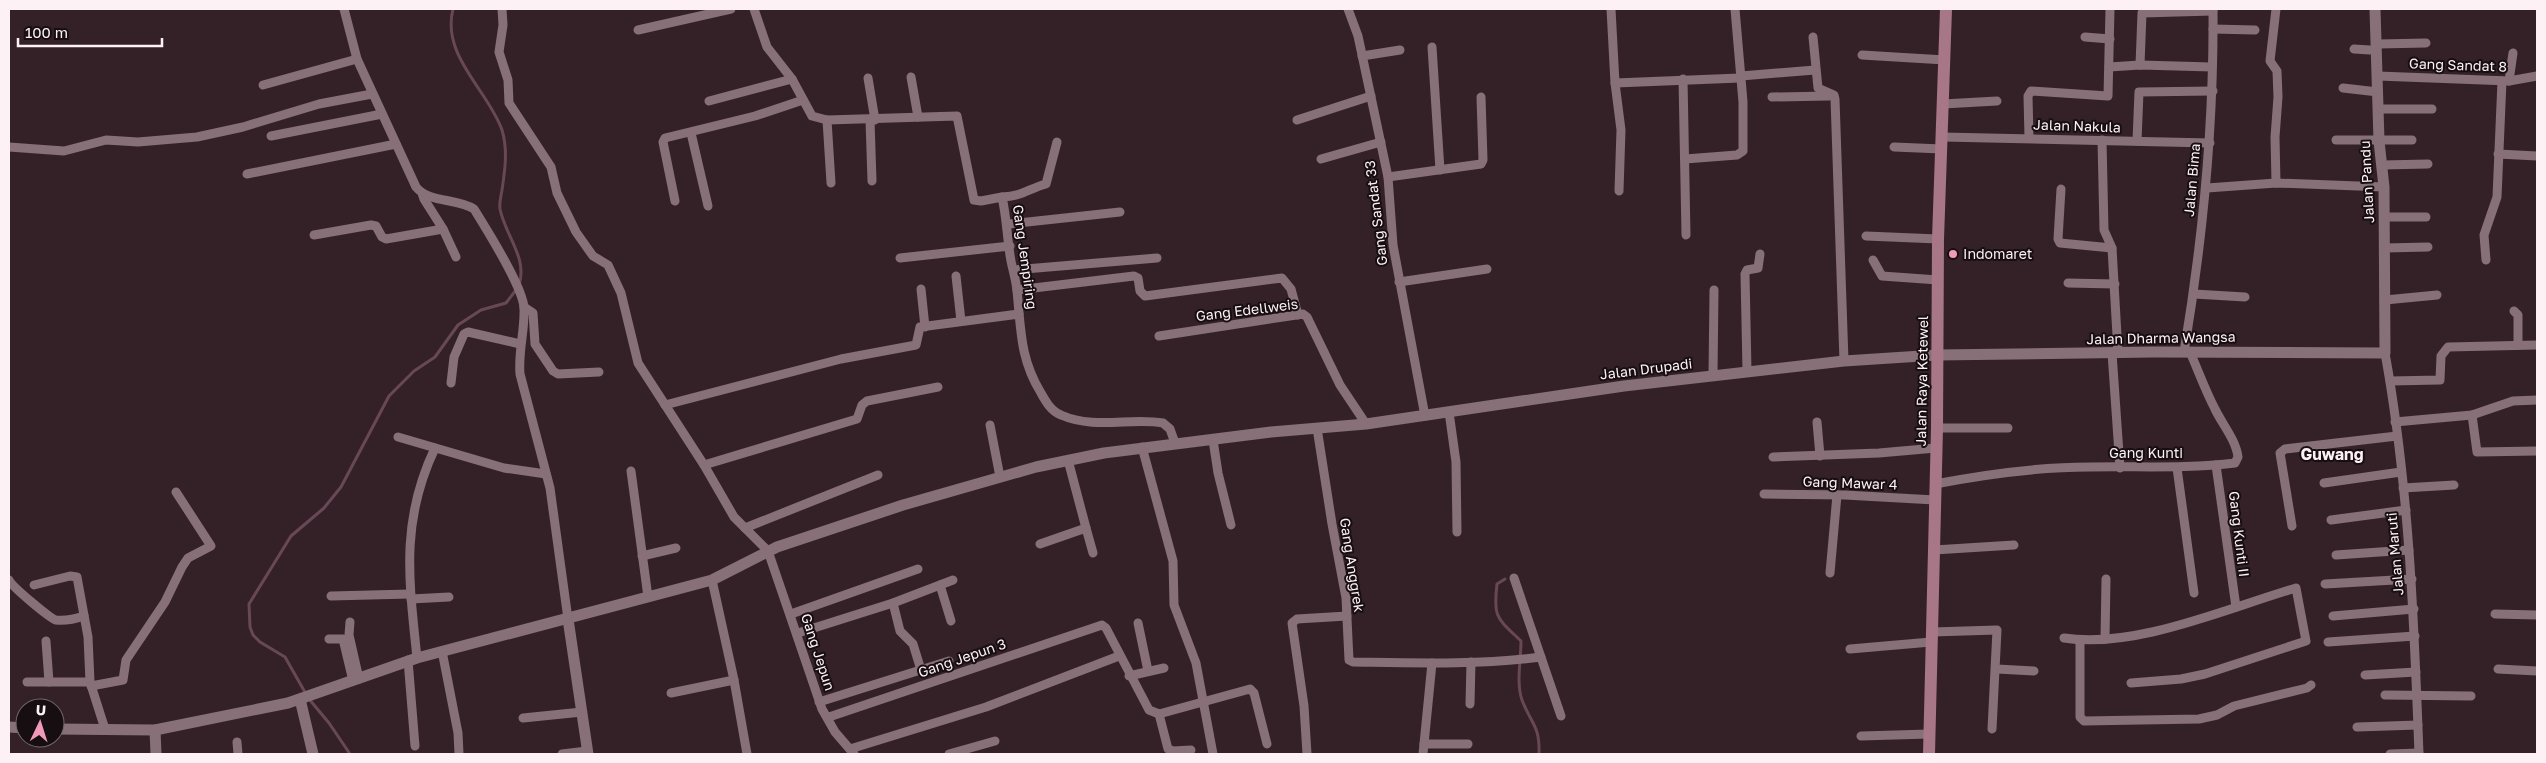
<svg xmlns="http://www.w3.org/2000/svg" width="2546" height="763" font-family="'Golos Text',sans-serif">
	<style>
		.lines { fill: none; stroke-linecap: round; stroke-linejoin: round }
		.stream { stroke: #694856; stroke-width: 3 }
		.minor { stroke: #877077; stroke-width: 9 }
		.tertiary { stroke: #877077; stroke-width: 11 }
		.secondary { stroke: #a77687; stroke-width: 12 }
		.poi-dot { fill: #ef9ab8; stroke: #160e11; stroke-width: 2 }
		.labels { text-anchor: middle; stroke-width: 4; stroke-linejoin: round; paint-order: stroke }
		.street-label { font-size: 14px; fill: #fef1f5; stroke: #160e11 }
		.poi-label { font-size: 14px; fill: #fef1f5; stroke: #160e11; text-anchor: start }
		.quarter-label { font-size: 16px; font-weight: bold; fill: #fef1f5; stroke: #160e11 }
	</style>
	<rect width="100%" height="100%" fill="#342128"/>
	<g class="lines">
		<!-- stream -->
		<g class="stream">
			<path d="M453,9C441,56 488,90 502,130C508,150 505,170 502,190C501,196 499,203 500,209C505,235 528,258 519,285"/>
			<path d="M1505,579L1497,584C1493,618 1497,618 1521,641C1521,659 1516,683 1522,700C1531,724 1540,725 1539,754"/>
			<path d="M306,694L285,657L260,642L253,635L250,627L249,604L291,536L324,508L341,487L389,396L414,371L435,357L458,325L481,310L506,303L516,290"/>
			<path d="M309,699L329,723L350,754"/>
		</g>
		<!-- minor -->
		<g class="minor">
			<path d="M344,9L357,59L416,187C429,203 457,198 474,209C487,230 523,287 524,308C525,330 518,352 520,374L550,488L568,619"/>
			<path d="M502,9L503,25L499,52L508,80L509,103L551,167L557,193L576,232L593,256L608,265L621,293L638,363L704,465L857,419L862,405L867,401L938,387"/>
			<path d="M754,9L767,47L792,79L812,116L827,120L957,116L974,200L981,201L1002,197C1007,219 1007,240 1011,261C1013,271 1016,280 1017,291C1021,330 1020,359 1041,393C1046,402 1051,411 1061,415C1095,430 1131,417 1163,423L1170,429L1175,443"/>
			<path d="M1348,9L1358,36L1388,177L1393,245L1425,416"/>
			<path d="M1611,9L1615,83L1621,130L1619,191"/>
			<path d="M2276,9L2270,61L2277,71L2278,97L2275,137L2276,183"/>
			<path d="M2213,29L2255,30"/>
			<path d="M638,30L731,9"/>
			<path d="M1813,37L1818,88L1834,95L1835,99L1844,361"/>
			<path d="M2085,37L2110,39"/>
			<path d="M2378,44L2426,43"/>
			<path d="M1432,47L1440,170"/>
			<path d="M2354,49L2370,50"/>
			<path d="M1862,55L1945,60"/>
			<path d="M1362,56L1400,50"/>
			<path d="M2140,65L2142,13L2213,11"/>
			<path d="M2109,67L2140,65L2212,67"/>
			<path d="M1741,76L1815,70"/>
			<path d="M2378,76L2509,81L2537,76"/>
			<path d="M911,77L918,117"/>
			<path d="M868,78L875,120"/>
			<path d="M1683,79L1686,235"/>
			<path d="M2509,81L2513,53"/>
			<path d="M1615,83L1740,78"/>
			<path d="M263,85L357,59"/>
			<path d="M2343,88L2378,92"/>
			<path d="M1772,97L1829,96"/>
			<path d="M709,101L792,79"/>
			<path d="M1943,104L1997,101"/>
			<path d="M2378,109H2432"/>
			<path d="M827,120L831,183"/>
			<path d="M870,120L872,181"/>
			<path d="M1297,120L1371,96"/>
			<path d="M691,133L708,206"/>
			<path d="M271,136L382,114"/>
			<path d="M1943,137L2210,143"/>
			<path d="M2029,138L2028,96L2031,91L2108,96L2110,9"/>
			<path d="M2102,140L2104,230L2112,248L2118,353"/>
			<path d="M2336,140H2412"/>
			<path d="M2137,141L2139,92L2213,91"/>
			<path d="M9,147L64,151L106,140L138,142L197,137L243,127L319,104L372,94"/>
			<path d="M1894,147L1942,149"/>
			<path d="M2498,154L2537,156"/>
			<path d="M1321,159L1381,142"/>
			<path d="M1685,159L1737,155L1743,151V102L1735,9"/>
			<path d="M2382,165L2428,164"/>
			<path d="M247,174L396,144"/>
			<path d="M1388,177L1481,164L1483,160L1481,97"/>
			<path d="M2207,188L2276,183L2384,187"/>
			<path d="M2061,189L2058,239L2060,243L2112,248"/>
			<path d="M422,193L424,199L443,229L456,257"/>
			<path d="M1002,197C1023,196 1028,189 1046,184L1057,142"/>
			<path d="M675,201L663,142L665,138L755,116L803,100"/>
			<path d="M2384,217H2426"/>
			<path d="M1009,224L1120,212"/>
			<path d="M314,235L371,225L376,226L382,237L386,239L443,229"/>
			<path d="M1866,236L1938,239"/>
			<path d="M2385,248L2428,247"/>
			<path d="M900,258L1010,246"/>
			<path d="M1873,260L1882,276L1938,280"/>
			<path d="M2486,260L2484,235L2497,197L2502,81"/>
			<path d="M1014,270L1157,258"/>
			<path d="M956,276L961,321"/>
			<path d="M1399,282L1487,269"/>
			<path d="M2068,283L2115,284"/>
			<path d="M921,289L925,327"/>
			<path d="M1017,290L1134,276L1138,278L1140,291L1145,296L1282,278L1291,289L1298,315"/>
			<path d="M2194,294L2245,297"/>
			<path d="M2385,300L2437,295"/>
			<path d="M524,307L533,313L535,344L553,371L558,374L599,372"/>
			<path d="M2514,311L2518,315V345"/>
			<path d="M1159,336L1303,314L1307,317L1340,385L1366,424"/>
			<path d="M2184,352C2203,238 2214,124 2213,9"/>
			<path d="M2112,353L2120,468"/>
			<path d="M2385,353C2409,485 2414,620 2419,754"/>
			<path d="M1747,371L1745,274L1747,270L1758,268L1760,254"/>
			<path d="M1713,375L1714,290"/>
			<path d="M2390,381L2440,380L2441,356L2448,347L2537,345"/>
			<path d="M451,383L454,357L464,334L468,332L520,344"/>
			<path d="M665,405L841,359L916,345L920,327L1019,314"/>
			<path d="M1449,412L1456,462L1457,532"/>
			<path d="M2472,415L2477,452L2537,451"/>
			<path d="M1817,422L1820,456"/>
			<path d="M2395,422L2472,415L2513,401L2537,400"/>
			<path d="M990,425L1000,477"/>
			<path d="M1317,428L1332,524L1346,598L1349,660L1353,662C1416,663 1479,665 1541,657"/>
			<path d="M1937,428H2008"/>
			<path d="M398,437L504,468L546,474"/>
			<path d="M1213,440L1218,473L1231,525"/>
			<path d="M1142,447L1173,561L1174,605L1196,663L1213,754"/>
			<path d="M1773,457L1879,453L1936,448"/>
			<path d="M704,465L734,517L768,551L822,709L835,732L854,754"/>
			<path d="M2216,465L2236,607"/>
			<path d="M2177,468L2194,593"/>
			<path d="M631,471L648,597"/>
			<path d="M2324,483L2401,472"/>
			<path d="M1935,484C1987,474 2038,467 2090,467C2139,466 2186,469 2235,463L2238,457C2236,440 2222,424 2215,409C2205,390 2198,370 2190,352"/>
			<path d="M2403,488L2454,485"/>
			<path d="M1764,494L1845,495L1935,500"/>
			<path d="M2331,520L2406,510"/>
			<path d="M2292,526L2280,453L2285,449L2397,436"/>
			<path d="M745,528L878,475"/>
			<path d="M1086,528L1093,553"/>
			<path d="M1040,544L1086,528L1068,460"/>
			<path d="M1934,550L2014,545"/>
			<path d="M2336,555L2409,550"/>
			<path d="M642,556L676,548"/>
			<path d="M1830,573L1837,495"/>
			<path d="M1514,578L1561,716"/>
			<path d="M9,580C12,587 51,619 56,620C65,621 75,619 84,616"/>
			<path d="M712,580L734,680L747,754"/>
			<path d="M2325,584L2412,579"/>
			<path d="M34,585L70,576L77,577L88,637L90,682L105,729"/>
			<path d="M940,585L951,621"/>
			<path d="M331,596L410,594"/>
			<path d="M411,599L449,597"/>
			<path d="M893,603L900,631L913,644L921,670"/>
			<path d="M791,614L918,569"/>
			<path d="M2495,614L2537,615"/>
			<path d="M2333,616L2414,609"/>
			<path d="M350,622L349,635L359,679"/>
			<path d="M1138,623L1148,671"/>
			<path d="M1932,632L1997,630L1992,729"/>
			<path d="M798,633L893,603L953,580"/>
			<path d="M2064,638C2136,649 2227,608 2296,588L2306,641L2205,674L2181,679L2131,683"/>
			<path d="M329,639H343L353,681"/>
			<path d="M2105,639L2106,579"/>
			<path d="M46,641L49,682"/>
			<path d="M2080,641V717L2084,721L2199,719L2217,715L2234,706L2307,688L2311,685"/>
			<path d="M2328,642L2415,636"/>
			<path d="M1850,649L1931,642"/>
			<path d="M442,651L458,733L459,754"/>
			<path d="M417,658C409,580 400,522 435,448"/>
			<path d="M408,660L415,746"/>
			<path d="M1997,669L2034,671"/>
			<path d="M2498,669L2537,671"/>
			<path d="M2365,675L2416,672"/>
			<path d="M1129,676L1164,668"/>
			<path d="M27,682H90"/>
			<path d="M91,686L123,680L126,660L165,602L182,567L188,558L211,546L176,492"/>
			<path d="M671,693L734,680"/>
			<path d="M2385,695L2471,696"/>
			<path d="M819,702L949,661"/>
			<path d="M1470,704L1471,662"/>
			<path d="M1159,714L1168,749L1173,751L1191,750"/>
			<path d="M829,717L1102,625L1106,628L1149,710L1159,714L1250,689L1254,693L1267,744"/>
			<path d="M523,718L582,712"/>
			<path d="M2357,727L2418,725"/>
			<path d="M1861,736L1929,734"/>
			<path d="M237,742L238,754"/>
			<path d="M1424,744H1468"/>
			<path d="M850,749L986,707L1119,656"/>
			<path d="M562,754L587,751"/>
			<path d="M949,754L995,741"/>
			<path d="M1307,754L1304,706L1292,623L1297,619L1347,616"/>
			<path d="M1423,754L1432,663"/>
			<path d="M2390,754L2419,753"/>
		</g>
		<!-- tertiary -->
		<g class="tertiary">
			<path d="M568,619L588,754"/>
			<path d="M300,699L313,754"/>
			<path d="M9,727L25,728"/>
			<path d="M55,729L155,730L288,703L417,658L712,580L777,547L903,505L1036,467L1104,453L1271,432L1366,424L1624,386L1844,361L1937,355L2153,352L2385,353L2384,187L2379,141L2375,9"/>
			<path d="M155,730L156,754"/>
		</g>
		<!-- secondary -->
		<path class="secondary" d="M1929,754L1937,428L1938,239L1946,9"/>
	</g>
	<!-- markers -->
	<circle class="poi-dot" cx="1953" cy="254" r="5"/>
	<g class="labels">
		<!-- street labels -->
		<g class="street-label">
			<text transform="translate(2458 65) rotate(2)" y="5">Gang Sandat 8</text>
			<text transform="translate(2077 126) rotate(2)" y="5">Jalan Nakula</text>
			<text transform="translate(2192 180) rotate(-85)" y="5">Jalan Bima</text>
			<text transform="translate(2367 182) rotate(-93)" y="5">Jalan Pandu</text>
			<text transform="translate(1376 213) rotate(-97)" y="5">Gang Sandat 33</text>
			<text transform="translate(1025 257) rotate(82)" y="5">Gang Jempiring</text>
			<text transform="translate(1247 310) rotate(-7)" y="5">Gang Edellweis</text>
			<text transform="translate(2161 338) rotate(-1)" y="5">Jalan Dharma Wangsa</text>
			<text transform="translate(1646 369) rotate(-7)" y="5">Jalan Drupadi</text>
			<text transform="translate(1922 381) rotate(-89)" y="5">Jalan Raya Ketewel</text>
			<text x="2146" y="458">Gang Kunti</text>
			<text transform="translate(1850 483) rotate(2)" y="5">Gang Mawar 4</text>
			<text transform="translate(2239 534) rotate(83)" y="5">Gang Kunti II</text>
			<text transform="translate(2395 554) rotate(-95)" y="5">Jalan Maruti</text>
			<text transform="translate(1352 565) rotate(81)" y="5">Gang Anggrek</text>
			<text transform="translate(818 652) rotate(72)" y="5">Gang Jepun</text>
			<text transform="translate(962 658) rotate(-19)" y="5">Gang Jepun 3</text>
		</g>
		<!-- poi labels -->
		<g class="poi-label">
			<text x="1963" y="259">Indomaret</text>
		</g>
		<!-- quarter labels -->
		<g class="quarter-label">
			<text x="2332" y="460">Guwang</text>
		</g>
	</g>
	<!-- border -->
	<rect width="2546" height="763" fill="none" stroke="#fef1f5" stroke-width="20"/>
	<!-- north arrow -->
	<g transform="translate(40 723) rotate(4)"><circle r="24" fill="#160e11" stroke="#73696c"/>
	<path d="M0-4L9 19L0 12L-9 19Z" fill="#ef9ab8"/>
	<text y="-8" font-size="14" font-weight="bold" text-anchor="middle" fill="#fef1f5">U</text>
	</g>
	<!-- scale -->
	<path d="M18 38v8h144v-8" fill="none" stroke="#fef1f5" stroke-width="2.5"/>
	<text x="25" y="38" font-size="15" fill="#fef1f5" stroke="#160e11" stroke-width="4" paint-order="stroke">100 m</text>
</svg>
